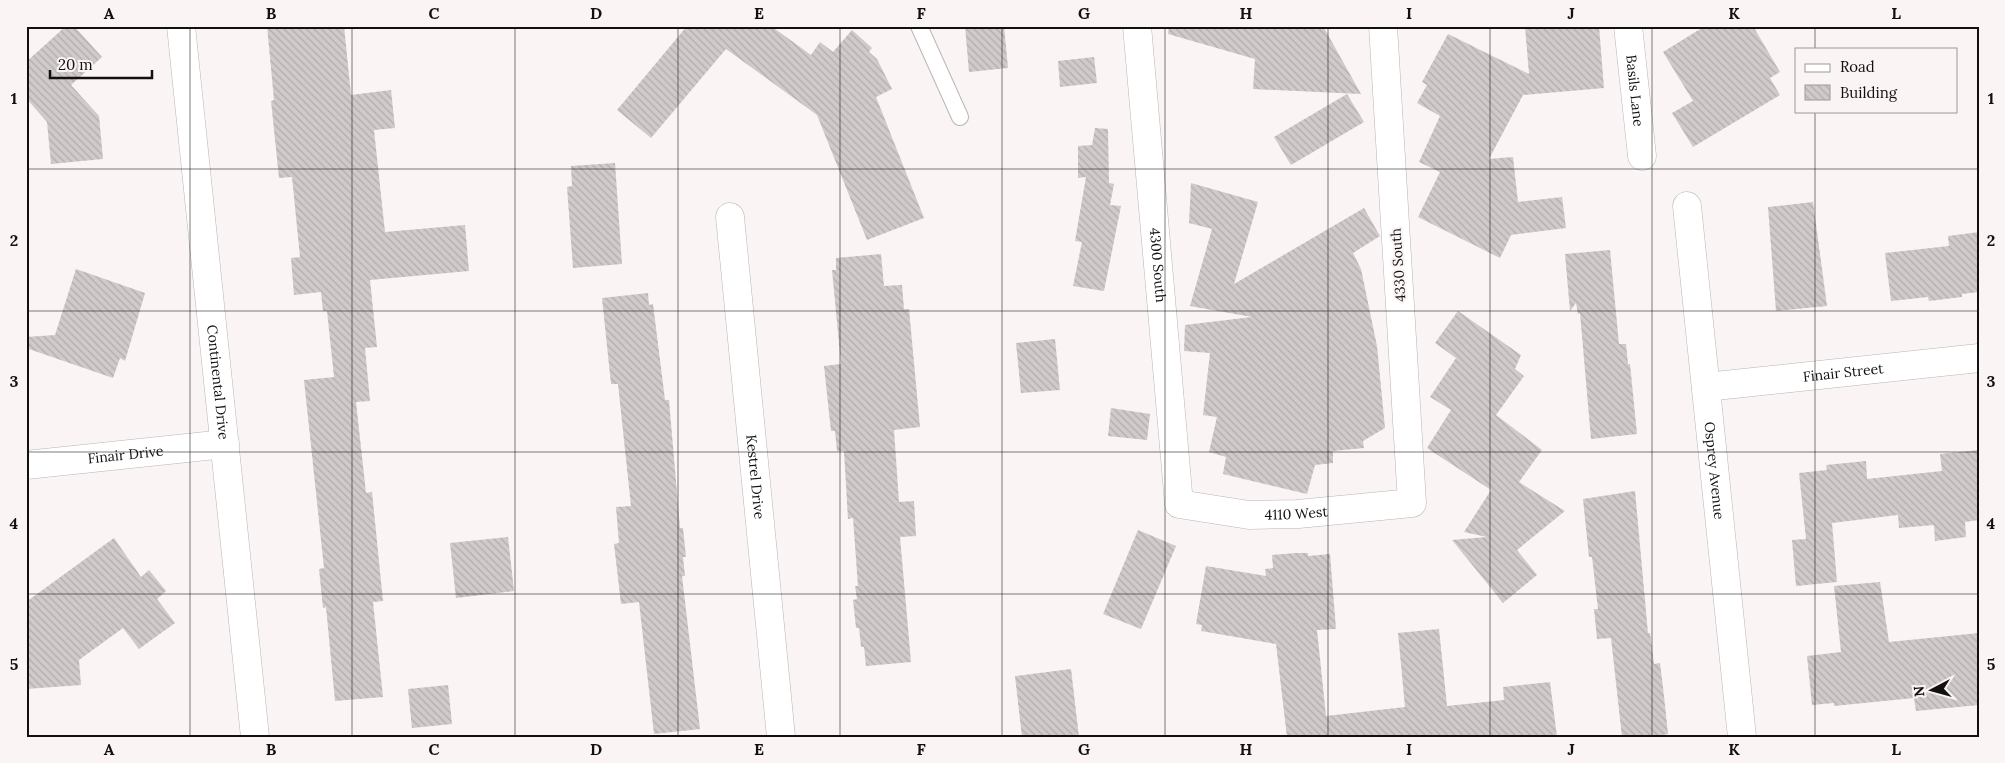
<svg xmlns="http://www.w3.org/2000/svg" width="2005" height="763" font-family="Lora,serif">
	<style>
		.building { fill: url(#building-back-hatch) }
		.lines { fill: none; stroke-linecap: round; stroke-linejoin: round }
		.lane-casing { stroke: #bbb4b5; stroke-width: 18 }
		.street-casing { stroke: #bbb4b5; stroke-width: 29 }
		.lane { stroke: #fff; stroke-width: 16 }
		.street { stroke: #fff; stroke-width: 28 }
		.grid { fill: none; stroke: #121010; stroke-width: 1; stroke-opacity: 0.55 }
		.labels { text-anchor: middle; stroke-width: 4.5; stroke-linejoin: round; paint-order: stroke }
		.street-label { font-size: 14px; fill: #121010; stroke: #fbf4f5 }
		.neatline { fill: none; stroke: #121010; stroke-width: 2 }
		.grid-label { font-size: 16px; text-anchor: middle; font-weight: bold; fill: #121010 }
	</style>
	<defs>
		<pattern id="building-back-hatch" width="6" height="6" patternUnits="userSpaceOnUse" patternTransform="scale(1.25)"><rect width="6" height="6" fill="#d1cacb"/><path d="M-1 5l2 2M0 0l6 6M5-1l2 2" fill="none" stroke="#b2acad"/></pattern>
	</defs>
	<rect width="100%" height="100%" fill="#fbf4f5"/>
	<!-- building -->
	<g class="building">
		<path d="M66,26H74L102,57L71,85L99,116L103,159L51,164L47,122L26,98V62Z"/>
		<path d="M267,26H344L351,95L391,90L395,128L374,130L385,232L465,225L469,271L370,280L377,347L365,348L370,401L356,402L366,493L372,492L383,601L373,602L383,697L335,701L326,607L323,608L319,569L324,568L304,380L334,377L327,311H323L321,292L294,295L291,258L300,257L292,177L279,178L271,101L274,100Z"/>
		<path d="M687,26H771L811,55L820,42L833,52L852,30L872,48L869,52L877,59L892,89L876,97L924,218L867,240L817,115L726,49L651,138L617,110Z"/>
		<path d="M965,26H1004L1008,68L969,72Z"/>
		<path d="M1169,26H1323L1361,94L1253,89L1255,59L1168,34Z"/>
		<path d="M1525,26H1599L1604,88L1523,95L1489,159L1513,157L1518,202L1562,197L1566,228L1511,235L1500,258L1418,217L1440,172L1419,162L1440,116L1417,103L1427,85L1422,82L1448,34L1529,74Z"/>
		<path d="M1705,26H1753L1780,72L1770,78L1780,95L1693,147L1672,113L1693,101L1663,52Z"/>
		<path d="M1094,57L1097,83L1060,87L1058,61Z"/>
		<path d="M1347,94L1364,122L1291,165L1274,137Z"/>
		<path d="M1095,128L1108,129L1109,183L1114,184L1110,205L1121,206L1104,291L1073,286L1082,242L1075,241L1086,177L1078,178V146L1092,145Z"/>
		<path d="M615,163L622,264L573,268L567,187L572,186L571,166Z"/>
		<path d="M1191,183L1258,202L1234,284L1364,208L1380,236L1353,253L1361,269L1377,346L1385,428L1363,441L1364,448L1333,451V463L1315,465L1307,494L1223,474L1226,457L1209,452L1217,417L1203,415L1210,353L1184,351L1185,325L1252,317L1190,306L1212,229L1189,223Z"/>
		<path d="M1813,202L1827,306L1776,311L1768,207Z"/>
		<path d="M1979,232V292L1962,294V297L1929,301L1928,297L1891,301L1885,253L1949,246L1948,236Z"/>
		<path d="M1610,250L1619,344H1626L1628,364H1630L1637,434L1591,439L1580,313L1578,314L1576,303L1570,311L1565,254Z"/>
		<path d="M881,254L884,286L902,285L904,309H909L920,427L894,430L899,502L914,501L916,536L900,537L911,662L866,666L864,647H861L859,628H856L853,600L857,599L855,586H858L853,518L848,519L844,451H837L835,431H831L824,366L841,364L832,270H836V258Z"/>
		<path d="M76,269L145,293L125,361L120,358L113,378L26,348V337L55,335Z"/>
		<path d="M648,293L649,305L653,304L665,400H669L680,528H683L686,557H683L685,576H682L700,729L654,734L639,602L621,604L614,544L619,543L616,507L631,506L618,384H611L602,298Z"/>
		<path d="M1458,311L1521,355L1515,369L1524,376L1496,415L1542,450L1519,482L1565,511L1517,550L1537,575L1503,603L1452,540L1487,537L1464,532L1491,490L1427,448L1451,410L1430,397L1456,358L1435,343Z"/>
		<path d="M1055,339L1060,390L1021,393L1016,343Z"/>
		<path d="M1111,408L1150,414L1147,440L1108,436Z"/>
		<path d="M1979,450V520L1965,522L1966,537L1935,541L1934,525L1899,528L1898,515L1832,523L1837,582L1796,586L1792,540L1806,539L1799,473L1827,470L1826,465L1866,461L1867,479L1942,471L1940,454Z"/>
		<path d="M1635,491L1648,633H1650L1654,664L1660,663L1664,696L1668,734L1662,735V737H1622L1611,638L1597,639L1594,609H1598L1592,557H1589L1583,499Z"/>
		<path d="M1138,530L1176,546L1141,629L1103,614Z"/>
		<path d="M508,537L514,591L456,598L450,543Z"/>
		<path d="M114,538L141,577L149,570L166,591L157,599L175,623L139,649L123,628L79,660L81,685L26,689V602Z"/>
		<path d="M1296,553H1308V556L1330,554L1336,629L1317,630L1326,716L1405,707L1398,633L1439,629L1447,706L1504,700L1503,687L1550,682L1557,737H1287L1276,644L1201,631L1202,625L1196,624L1206,566L1266,576L1265,569L1273,568L1272,555Z"/>
		<path d="M1880,582L1889,642L1979,633V705L1916,711L1914,698L1834,706V703L1812,705L1807,656L1841,652L1834,586Z"/>
		<path d="M1071,669L1079,737H1022L1015,676Z"/>
		<path d="M448,685L452,724L412,728L408,689Z"/>
	</g>
	<g class="lines">
		<!-- lane casing -->
		<g class="lane-casing">
			<path id="lane" d="M919,26L960,117"/>
		</g>
		<!-- street casing -->
		<g class="street-casing">
			<g id="street">
				<path id="s1" d="M181,26L255,737"/>
				<path id="s2" d="M1137,26L1179,504L1249,515L1298,514L1412,503L1383,26"/>
				<path id="s3" d="M1628,26L1642,156"/>
				<path id="s4" d="M1687,206L1742,737"/>
				<path id="s5" d="M730,217L781,737"/>
				<path id="s6" d="M1706,387L1979,358"/>
				<path id="s7" d="M26,465L225,444"/>
			</g>
		</g>
		<!-- lane -->
		<use href="#lane" class="lane"/>
		<!-- street -->
		<use href="#street" class="street"/>
	</g>
	<!-- grid -->
	<path class="grid" d="M190,26V737M352,26V737M515,26V737M678,26V737M840,26V737M1002,26V737M1165,26V737M1328,26V737M1490,26V737M1652,26V737M1815,26V49M1815,111V737M26,169H1979M26,311H1979M26,452H1979M26,594H1979"/>
	<g class="labels">
		<!-- street labels -->
		<g class="street-label">
			<text dy="5" stroke="none"><textPath href="#s3" startOffset="65">Basils Lane</textPath></text>
			<text dy="5" stroke="none"><textPath href="#s2" startOffset="240">4300 South</textPath></text>
			<text transform="translate(1398 265) rotate(-94)" y="5">4330 South</text>
			<text dy="5" stroke="none"><textPath href="#s6" startOffset="138">Finair Street</textPath></text>
			<text dy="5" stroke="none"><textPath href="#s1" startOffset="358">Continental Drive</textPath></text>
			<text dy="5" stroke="none"><textPath href="#s7" startOffset="100">Finair Drive</textPath></text>
			<text dy="5" stroke="none"><textPath href="#s4" startOffset="266">Osprey Avenue</textPath></text>
			<text dy="5" stroke="none"><textPath href="#s5" startOffset="261">Kestrel Drive</textPath></text>
			<text dy="5" stroke="none"><textPath href="#s2" startOffset="598">4110 West</textPath></text>
		</g>
	</g>
	<!-- border -->
	<rect width="2005" height="763" fill="none" stroke="#fbf4f5" stroke-width="55"/>
	<!-- legend -->
	<rect x="1795" y="48" width="162" height="65" fill="#fbf4f5" stroke="#9e9999"/>
	<rect x="1805" y="64" width="25" height="8" fill="#ffffff" stroke="#9e9999"/>
	<text x="1840" y="72" font-size="15" fill="#121010">Road</text>
	<rect x="1805" y="85" width="25" height="15" fill="url(#building-back-hatch)" stroke="#9e9999"/>
	<text x="1840" y="98" font-size="15" fill="#121010">Building</text>
	<!-- north arrow -->
	<g transform="translate(1932 690) rotate(264)" stroke="#fbf4f5" stroke-width="4" paint-order="stroke">
	<path d="M0-4L9 19L0 12L-9 19Z" fill="#121010"/>
	<text y="-8" font-size="14" font-weight="bold" text-anchor="middle" fill="#121010">N</text>
	</g>
	<!-- scale -->
	<path d="M50 70v8h102v-8" fill="none" stroke="#121010" stroke-width="2.5"/>
	<text x="58" y="70" font-size="15" fill="#121010" stroke="#fbf4f5" stroke-width="4" paint-order="stroke">20 m</text>
	<rect x="28" y="28" width="1950" height="708" class="neatline"/>
	<g class="grid-label">
		<text x="109" y="19">A</text>
		<text x="271" y="19">B</text>
		<text x="434" y="19">C</text>
		<text x="596" y="19">D</text>
		<text x="759" y="19">E</text>
		<text x="921" y="19">F</text>
		<text x="1084" y="19">G</text>
		<text x="1246" y="19">H</text>
		<text x="1409" y="19">I</text>
		<text x="1571" y="19">J</text>
		<text x="1734" y="19">K</text>
		<text x="1896" y="19">L</text>
		<text x="14" y="104">1</text>
		<text x="1991" y="104">1</text>
		<text x="14" y="246">2</text>
		<text x="1991" y="246">2</text>
		<text x="14" y="387">3</text>
		<text x="1991" y="387">3</text>
		<text x="14" y="529">4</text>
		<text x="1991" y="529">4</text>
		<text x="14" y="670">5</text>
		<text x="1991" y="670">5</text>
		<text x="109" y="755">A</text>
		<text x="271" y="755">B</text>
		<text x="434" y="755">C</text>
		<text x="596" y="755">D</text>
		<text x="759" y="755">E</text>
		<text x="921" y="755">F</text>
		<text x="1084" y="755">G</text>
		<text x="1246" y="755">H</text>
		<text x="1409" y="755">I</text>
		<text x="1571" y="755">J</text>
		<text x="1734" y="755">K</text>
		<text x="1896" y="755">L</text>
	</g>
</svg>
